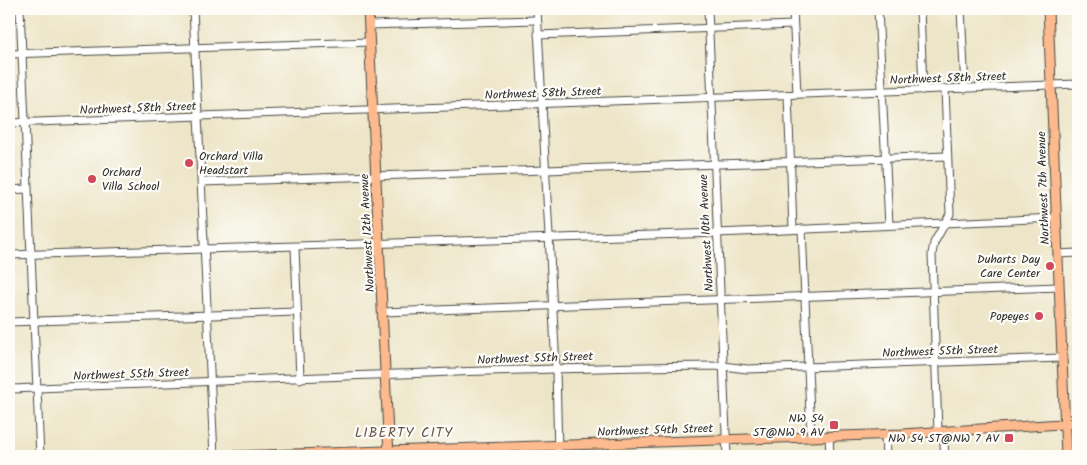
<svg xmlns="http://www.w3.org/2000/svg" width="1087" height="465" font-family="Kalam,sans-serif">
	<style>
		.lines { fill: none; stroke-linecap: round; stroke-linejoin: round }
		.minor-casing { stroke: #484742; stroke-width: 9 }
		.major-casing { stroke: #484742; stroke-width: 11 }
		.minor { stroke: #fff; stroke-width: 7 }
		.major { stroke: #fcba8e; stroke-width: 9 }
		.poi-dot { fill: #d1495b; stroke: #fdfcf7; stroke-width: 2 }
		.labels { text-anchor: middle; stroke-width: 4.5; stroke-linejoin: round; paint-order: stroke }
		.street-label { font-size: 12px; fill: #2b2b2b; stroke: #fdfcf7 }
		.poi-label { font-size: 12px; fill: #2b2b2b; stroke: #fdfcf7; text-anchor: end }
		.neighbourhood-label { font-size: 14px; letter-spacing: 1px; fill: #68524a; stroke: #fdfcf7 }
	</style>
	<rect width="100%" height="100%" fill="#fdfcf7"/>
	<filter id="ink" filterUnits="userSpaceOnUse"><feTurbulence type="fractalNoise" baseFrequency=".02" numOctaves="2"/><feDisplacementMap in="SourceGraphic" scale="10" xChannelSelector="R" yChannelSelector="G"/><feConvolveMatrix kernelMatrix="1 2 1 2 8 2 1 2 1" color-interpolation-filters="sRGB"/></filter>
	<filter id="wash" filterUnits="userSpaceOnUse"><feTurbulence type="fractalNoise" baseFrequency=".0096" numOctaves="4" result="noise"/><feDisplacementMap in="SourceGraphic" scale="20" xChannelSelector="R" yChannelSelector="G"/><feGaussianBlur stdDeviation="1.12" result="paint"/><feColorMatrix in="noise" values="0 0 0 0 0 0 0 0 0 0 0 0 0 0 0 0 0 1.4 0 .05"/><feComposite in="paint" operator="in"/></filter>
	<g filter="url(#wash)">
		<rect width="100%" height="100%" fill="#ede5c7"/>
	</g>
	<g filter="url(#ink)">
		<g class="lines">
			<!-- minor casing -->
			<g class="minor-casing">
				<g id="minor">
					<path d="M20,9L40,456"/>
					<path d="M193,9L214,456"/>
					<path d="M537,9L556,368L558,456"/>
					<path d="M708,9L727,456"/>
					<path d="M793,9L797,94"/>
					<path d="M878,9L889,225"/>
					<path d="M920,9L923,90"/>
					<path d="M961,9L965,89"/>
					<path d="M369,25L537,20"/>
					<path d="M538,35L793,25"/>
					<path d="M9,54L370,42"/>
					<path d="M788,95L793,229"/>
					<path d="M9,123L1078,84"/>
					<path d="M202,182L947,156"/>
					<path d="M9,190L27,189"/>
					<path d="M802,229L811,437"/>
					<path d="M295,247L300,379"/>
					<path d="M1058,254L1078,253"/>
					<path d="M9,255L717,233L1056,218"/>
					<path d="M383,312L1059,287"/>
					<path d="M9,322L296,312"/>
					<path d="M9,389C247,381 485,368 723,366L747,369L1062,358"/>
					<path d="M938,432L932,254L934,243L950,214L945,89"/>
					<path d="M943,432L945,456"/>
					<path d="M885,434L886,456"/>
					<path d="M829,436L830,456"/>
				</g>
			</g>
			<!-- major casing -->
			<g class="major-casing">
				<g id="major">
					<path d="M368,9L389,456"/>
					<path d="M1048,9L1066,456"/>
					<path d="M232,456L902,434L1078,423"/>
				</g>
			</g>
			<!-- minor -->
			<use href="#minor" class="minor"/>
			<!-- major -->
			<use href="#major" class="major"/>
		</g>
	</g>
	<!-- markers -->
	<g class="poi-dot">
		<circle cx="189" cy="163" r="5"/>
		<circle cx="92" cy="179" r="5"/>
		<circle cx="1050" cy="266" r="5"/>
		<circle cx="1039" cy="316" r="5"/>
		<rect x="829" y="420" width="10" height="10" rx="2.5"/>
		<rect x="1004" y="433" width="10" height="10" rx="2.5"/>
	</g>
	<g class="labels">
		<!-- street labels -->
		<g class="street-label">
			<text transform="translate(948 78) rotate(-2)" y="4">Northwest 58th Street</text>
			<text transform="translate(543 93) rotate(-2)" y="4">Northwest 58th Street</text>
			<text transform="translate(138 108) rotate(-2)" y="4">Northwest 58th Street</text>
			<text transform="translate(1043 188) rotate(-92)" y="4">Northwest 7th Avenue</text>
			<text transform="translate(367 233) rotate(-93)" y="4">Northwest 12th Avenue</text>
			<text transform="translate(706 233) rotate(-93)" y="4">Northwest 10th Avenue</text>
			<text transform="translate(940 351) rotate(-2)" y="4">Northwest 55th Street</text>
			<text transform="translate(535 358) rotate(-2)" y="4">Northwest 55th Street</text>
			<text transform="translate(131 374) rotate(-2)" y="4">Northwest 55th Street</text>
			<text transform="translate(655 430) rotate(-2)" y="4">Northwest 54th Street</text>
		</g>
		<!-- poi labels -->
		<g class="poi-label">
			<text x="199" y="160" text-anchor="start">Orchard Villa<tspan x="199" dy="14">Headstart</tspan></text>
			<text x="102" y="176" text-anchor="start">Orchard<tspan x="102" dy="14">Villa School</tspan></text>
			<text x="1040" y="263">Duharts Day<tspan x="1040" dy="14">Care Center</tspan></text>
			<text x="1029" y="320">Popeyes</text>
			<text x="824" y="422">NW 54<tspan x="824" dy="14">ST@NW 9 AV</tspan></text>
			<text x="999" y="442">NW 54 ST@NW 7 AV</text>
		</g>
		<!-- neighbourhood labels -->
		<g class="neighbourhood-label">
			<text x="404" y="437">LIBERTY CITY</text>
		</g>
	</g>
	<!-- margin -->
	<rect width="1087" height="465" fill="none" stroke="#fdfcf7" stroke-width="30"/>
</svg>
